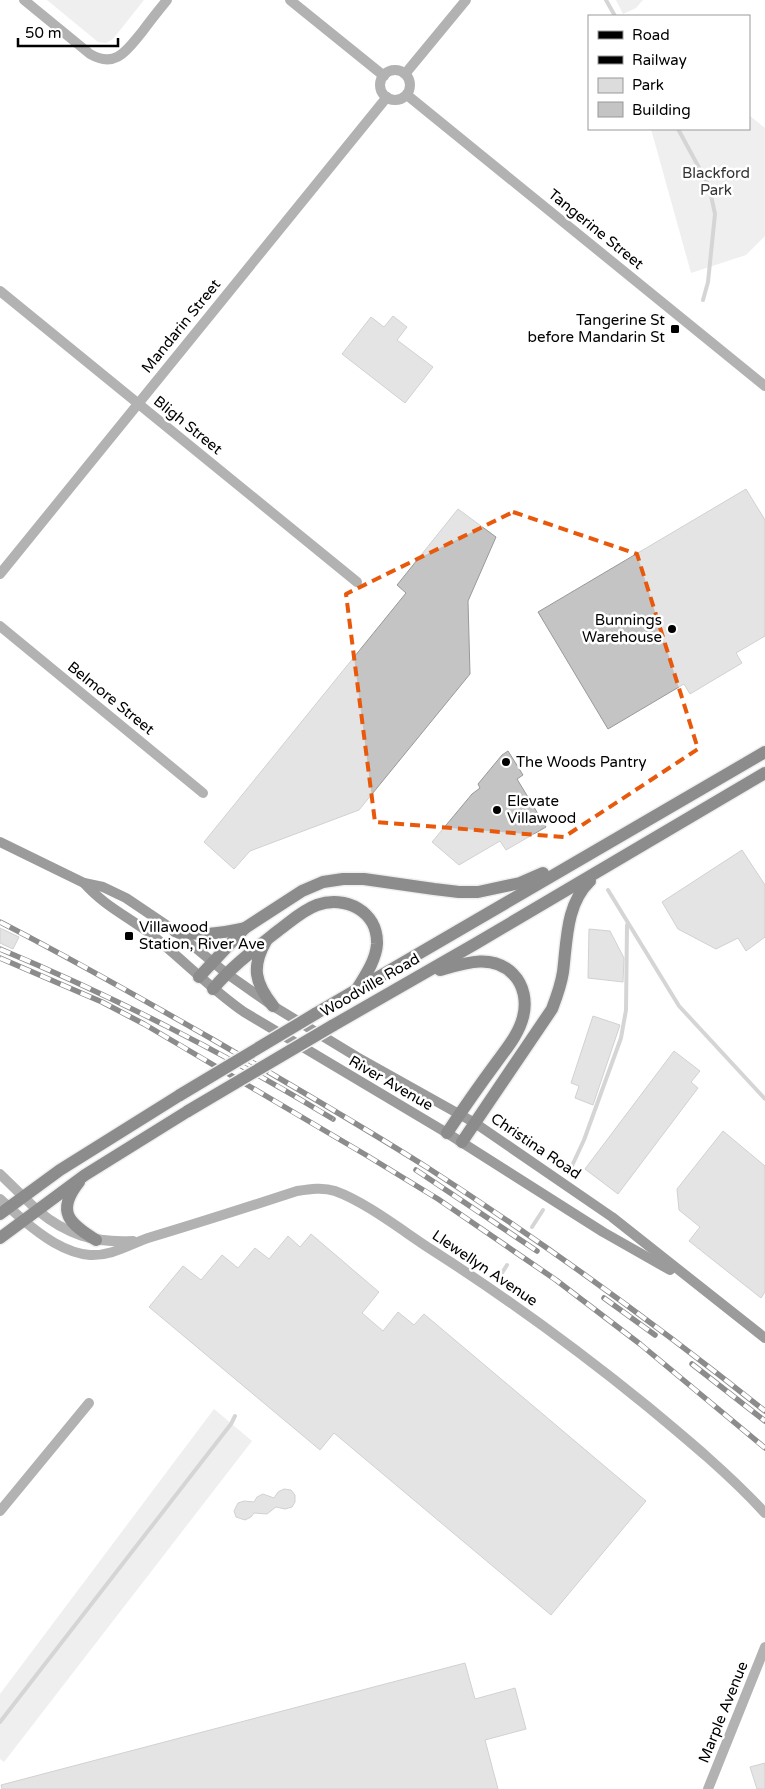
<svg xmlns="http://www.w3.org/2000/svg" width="765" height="1789" font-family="'Varela Round',sans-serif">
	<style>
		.green { fill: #dcdcdc }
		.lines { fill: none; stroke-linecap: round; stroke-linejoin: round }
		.stream { stroke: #a3a3a3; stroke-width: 4 }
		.building { fill: #c4c4c4; stroke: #999 }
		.primary-casing { stroke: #dbdbdb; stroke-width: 15 }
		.minor { stroke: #555; stroke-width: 10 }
		.tertiary { stroke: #555; stroke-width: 10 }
		.secondary { stroke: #222; stroke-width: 10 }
		.primary { stroke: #000; stroke-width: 12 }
		.rail-casing { stroke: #000; stroke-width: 5.5 }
		.rail { stroke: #fff; stroke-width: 4; stroke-dasharray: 11; stroke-linecap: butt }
		.primary-bridge-casing { stroke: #dbdbdb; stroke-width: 15; stroke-linecap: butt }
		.primary-bridge { stroke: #000; stroke-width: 12 }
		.marked { fill: none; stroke: #e8590c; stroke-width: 4; stroke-dasharray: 10 6; stroke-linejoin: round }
		.poi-dot { fill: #000; stroke: #fff; stroke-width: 2 }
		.labels { text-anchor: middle; stroke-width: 5; stroke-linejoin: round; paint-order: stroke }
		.park-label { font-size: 15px; fill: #333; stroke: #fff }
		.street-label { font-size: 15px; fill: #000; stroke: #fff }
		.poi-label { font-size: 15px; fill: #000; stroke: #fff; text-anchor: start }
	</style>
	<rect width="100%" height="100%" fill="#fff"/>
	<!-- green -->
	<g class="green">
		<path d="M47,0H144L113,39L106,43L98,42Z"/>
		<path d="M616,0H643L636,8L623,14Z"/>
		<path d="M749,115L765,128V236L746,255L691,273L651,129H749Z"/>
		<path d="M214,1409L252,1441L4,1762L0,1759V1694Z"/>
	</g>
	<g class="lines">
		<!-- stream -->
		<g class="stream">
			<path d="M606,0L615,16"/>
			<path d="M678,129L709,186L715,214L708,282L703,300"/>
			<path d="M608,890L679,1006L765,1099"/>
			<path d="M570,1170L584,1140L621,1038L626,1010L627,925"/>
			<path d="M532,1227L543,1210"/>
			<path d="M500,1276L507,1265"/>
			<path d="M0,1722L231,1424L235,1416"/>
		</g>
	</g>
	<!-- building -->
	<g class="building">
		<path d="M393,316L407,327L397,340L433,367L405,403L342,354L371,317L384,327Z"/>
		<path d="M746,489L765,520V636L736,653L742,663L690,694L684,684L608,729L538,612Z"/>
		<path d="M458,509L496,537L468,601L470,674L359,810L250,851L234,869L204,842L406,593L397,585Z"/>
		<path d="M508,751L523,775L517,779L546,827L506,850L500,841L459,865L432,842L472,794L480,788L478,784L502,755Z"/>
		<path d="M742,850L765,885V937L746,951L738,938L716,949L678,929L662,902Z"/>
		<path d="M0,928L19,937L13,949L0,943Z"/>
		<path d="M589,929L610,931L624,958L623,982L588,978Z"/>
		<path d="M593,1016L620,1025L593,1105L575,1098L579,1086L571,1083Z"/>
		<path d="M674,1051L700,1071L691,1082L698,1088L618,1194L585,1169Z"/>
		<path d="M723,1131L765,1166V1292L761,1298L689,1241L700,1227L679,1210L677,1189Z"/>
		<path d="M311,1234L379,1292L362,1313L383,1331L398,1312L414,1325L424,1314L646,1501L551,1615L334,1433L320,1450L149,1307L183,1266L201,1280L222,1255L238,1268L255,1248L269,1259L288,1236L300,1247Z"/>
		<path d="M284,1489L291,1490L295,1495V1502L292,1507L285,1509L276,1507L267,1514L254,1513L251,1517L245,1520L236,1517L234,1511L238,1503L244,1501L254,1502L257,1497L263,1494L274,1498L278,1492Z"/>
		<path d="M465,1663L475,1699L515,1688L526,1729L485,1740L498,1789H2L1,1785Z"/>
		<path d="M765,1763V1789H757L750,1767Z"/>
	</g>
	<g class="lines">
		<!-- primary casing -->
		<g class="primary-casing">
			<g id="primary">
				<path d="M175,931C202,936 218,934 245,928"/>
				<path d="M266,941C251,967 255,983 273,1006"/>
				<path d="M440,970C464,963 493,953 513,974C524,985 527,1002 523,1017C519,1034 506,1049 496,1063C479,1086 463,1109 447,1133"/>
				<path d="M199,977L245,928L302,891L323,882L343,879H364L434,889L459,892H478L520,883L543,873"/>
				<path d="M213,989C232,966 255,949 279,930C291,921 303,910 317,905C345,895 378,911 377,944C376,960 365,976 357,989"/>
				<path d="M315,1014L765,752"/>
				<path d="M332,1026L475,944L765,773"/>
				<path d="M462,1142L552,1009C557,996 561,985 563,972C567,940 566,904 590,881"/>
				<path d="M79,1182C55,1212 70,1224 96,1240"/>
				<path d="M0,1214L60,1170L180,1095"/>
				<path d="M0,1238L85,1175L188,1111"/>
			</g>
		</g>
		<!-- minor -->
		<g class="minor">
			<path d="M24,0L90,54C116,69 127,50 142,32C150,21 158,11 167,0"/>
			<path d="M0,291L357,582"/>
			<path d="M0,626L203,793"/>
			<path d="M37,1210C67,1235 94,1243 133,1241"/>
			<path d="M23,1220C42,1236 65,1253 90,1255C112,1256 128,1245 148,1238C198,1223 248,1207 297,1191C310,1189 323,1187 335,1191C366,1202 404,1232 432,1250C507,1298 578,1350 647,1406C688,1440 729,1474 765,1513"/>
			<path d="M0,1511L89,1403"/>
			<path d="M708,1789L765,1647"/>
		</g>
		<!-- tertiary -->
		<g class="tertiary">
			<path d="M290,0L384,76"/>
			<circle cx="395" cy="85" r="15"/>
			<path d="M405,74L466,0"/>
			<path d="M407,95L765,386"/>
			<path d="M0,574L387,97"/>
			<path d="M0,1174L37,1210"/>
			<path d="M0,1199L23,1220"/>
		</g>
		<!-- secondary -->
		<g class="secondary">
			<path d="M0,842L84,883L103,887L126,898L175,931L226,973L273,1006L357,1057L475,1123L612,1217L765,1338"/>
			<path d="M84,883C104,906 129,917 152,935C183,960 211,989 244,1012L447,1133L603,1232L670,1270"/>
		</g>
		<!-- primary -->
		<use href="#primary" class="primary"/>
		<!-- rail casing -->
		<g class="rail-casing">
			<g id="rail">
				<path d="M0,922C72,959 142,999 212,1039C284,1081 357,1123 428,1168C544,1243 657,1325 765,1411"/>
				<path d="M0,949C115,997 226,1054 333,1119"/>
				<path d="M0,958L102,1002L144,1024L366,1155L438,1199L556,1280L640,1344L765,1448"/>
				<path d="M416,1170L537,1251"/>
				<path d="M604,1298L655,1335"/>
				<path d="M692,1364L765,1421"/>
			</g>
		</g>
		<!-- rail -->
		<use href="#rail" class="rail"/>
		<!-- primary-bridge casing -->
		<g class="primary-bridge-casing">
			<g id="primary-bridge">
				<path d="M180,1095L315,1014"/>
				<path d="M188,1111L332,1026"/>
			</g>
		</g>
		<!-- primary-bridge -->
		<use href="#primary-bridge" class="primary-bridge"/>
	</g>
	<!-- marked area -->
	<path d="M0 0H765V1789H0ZM513,512L637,554L698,749L564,837L375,822L346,594Z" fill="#fff" fill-opacity=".55" fill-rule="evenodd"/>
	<path class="marked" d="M513,512L637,554L698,749L564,837L375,822L346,594Z"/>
	<!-- markers -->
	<g class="poi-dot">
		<rect x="670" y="324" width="10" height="10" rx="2.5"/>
		<circle cx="672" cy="629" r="5"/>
		<circle cx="506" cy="762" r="5"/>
		<circle cx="497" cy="810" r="5"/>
		<rect x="124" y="931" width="10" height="10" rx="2.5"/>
	</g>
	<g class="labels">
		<!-- park labels -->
		<g class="park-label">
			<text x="716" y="178">Blackford<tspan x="716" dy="17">Park</tspan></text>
		</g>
		<!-- street labels -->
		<g class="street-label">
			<text transform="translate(596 229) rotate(39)" y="5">Tangerine Street</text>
			<text transform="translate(181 326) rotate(-51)" y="5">Mandarin Street</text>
			<text transform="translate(188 425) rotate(39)" y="5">Bligh Street</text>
			<text transform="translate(111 698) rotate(39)" y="5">Belmore Street</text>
			<text transform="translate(370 985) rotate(-30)" y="5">Woodville Road</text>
			<text transform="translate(391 1083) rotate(30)" y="5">River Avenue</text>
			<text transform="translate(536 1146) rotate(34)" y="5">Christina Road</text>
			<text transform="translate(485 1268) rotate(34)" y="5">Llewellyn Avenue</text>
			<text transform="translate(723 1712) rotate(-68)" y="5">Marple Avenue</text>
		</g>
		<!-- poi labels -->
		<g class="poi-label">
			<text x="665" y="325" text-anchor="end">Tangerine St<tspan x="665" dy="17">before Mandarin St</tspan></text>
			<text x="662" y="625" text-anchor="end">Bunnings<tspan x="662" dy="17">Warehouse</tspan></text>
			<text x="516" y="767">The Woods Pantry</text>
			<text x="507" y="806">Elevate<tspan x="507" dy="17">Villawood</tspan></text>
			<text x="139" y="932">Villawood<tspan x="139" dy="17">Station, River Ave</tspan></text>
		</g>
	</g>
	<!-- legend -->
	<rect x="588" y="15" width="162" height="115" fill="#ffffff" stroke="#999999"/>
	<rect x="598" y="31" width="25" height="8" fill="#000000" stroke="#999999"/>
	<text x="632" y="40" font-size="15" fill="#000000">Road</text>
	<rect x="598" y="56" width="25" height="8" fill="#000000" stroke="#999999"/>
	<text x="632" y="65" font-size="15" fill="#000000">Railway</text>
	<rect x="598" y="78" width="25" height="15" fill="#dcdcdc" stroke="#999999"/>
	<text x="632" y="90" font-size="15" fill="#000000">Park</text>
	<rect x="598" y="102" width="25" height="15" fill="#c4c4c4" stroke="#999999"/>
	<text x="632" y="115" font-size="15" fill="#000000">Building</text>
	<!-- scale -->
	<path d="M18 38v8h100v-8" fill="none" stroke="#000000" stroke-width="2.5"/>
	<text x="25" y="38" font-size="15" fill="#000000" stroke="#ffffff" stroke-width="4" paint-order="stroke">50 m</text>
</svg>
